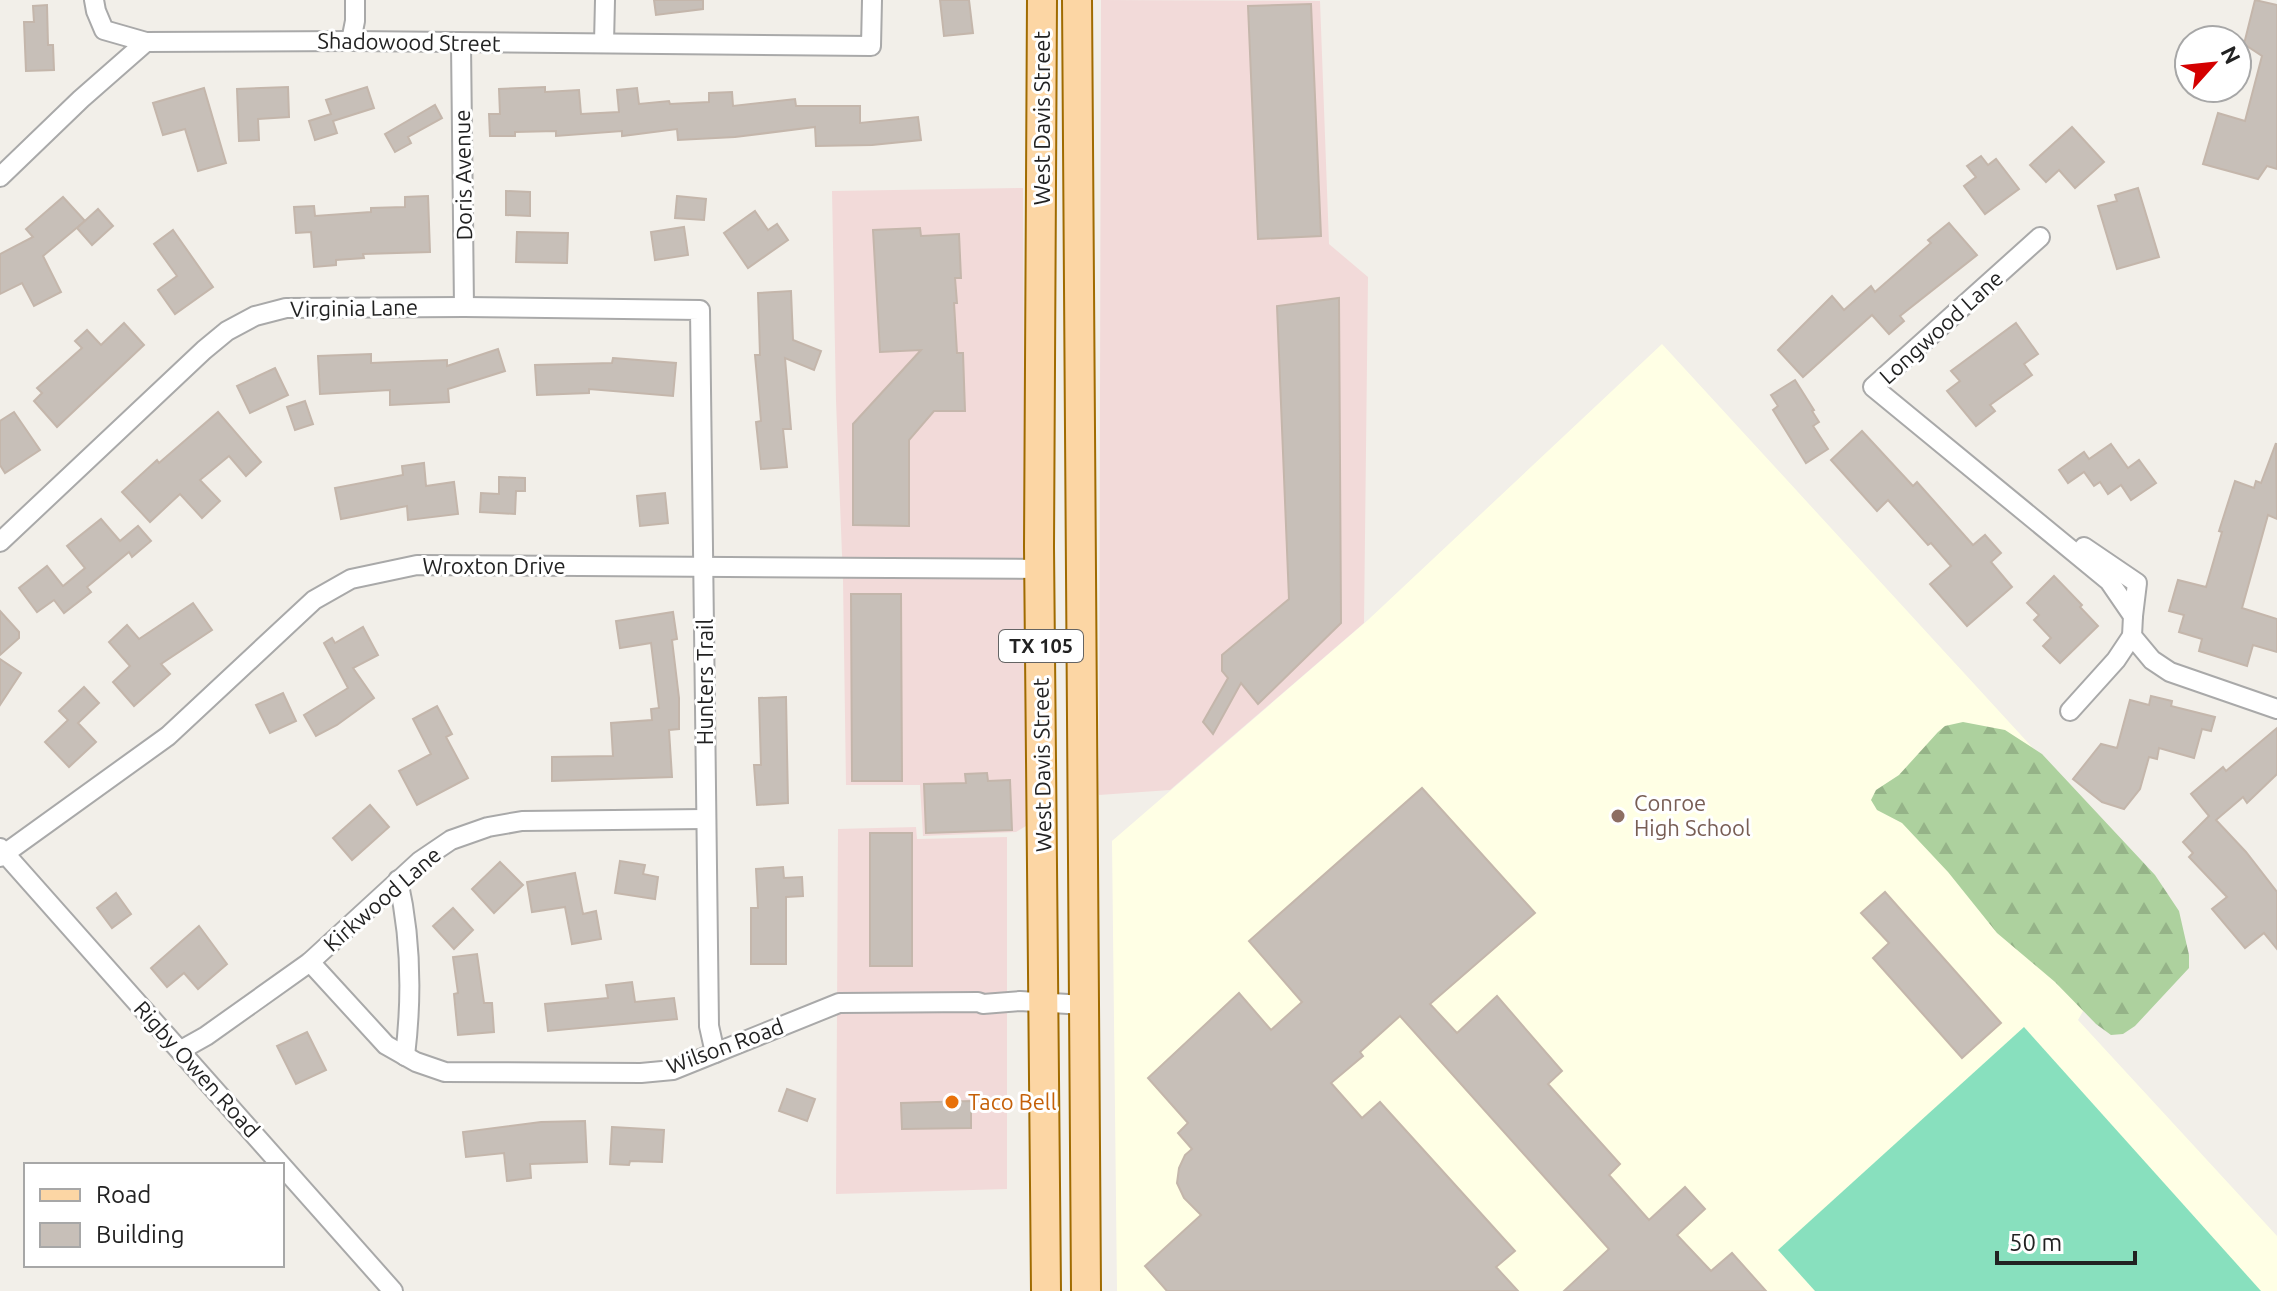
<svg xmlns="http://www.w3.org/2000/svg" width="2277" height="1291" font-family="Ubuntu,sans-serif">
	<style>
		.commercial { fill: #f2dad9 }
		.education { fill: #ffffe5 }
		.forest { fill: url(#forest-firs) }
		.pitch { fill: #88e0be }
		.building { fill: #c7bfb8; stroke: #c4b6ab; stroke-width: 2 }
		.lines { fill: none; stroke-linecap: round; stroke-linejoin: round }
		.minor-casing { stroke: #a9a9a9; stroke-width: 22 }
		.primary-casing { stroke: #a06b00; stroke-width: 32 }
		.minor { stroke: #fff; stroke-width: 18 }
		.primary { stroke: #fcd6a4; stroke-width: 28 }
		.education-dot { fill: #8d6e63; stroke: #fff; stroke-width: 3 }
		.food-dot { fill: #e8710a; stroke: #fff; stroke-width: 3 }
		.labels { text-anchor: middle; stroke-width: 6; stroke-linejoin: round; paint-order: stroke }
		.shield { fill: #fff; stroke: #646464; stroke-width: 2 }
		.shield-label { font-size: 20px; font-weight: bold; fill: #222 }
		.street-label { font-size: 22px; fill: #222; stroke: #fff }
		.education-label { font-size: 22px; fill: #785e54; stroke: #fff; text-anchor: start }
		.food-label { font-size: 22px; fill: #c56008; stroke: #fff; text-anchor: start }
	</style>
	<defs>
		<pattern id="forest-firs" width="22" height="20" patternUnits="userSpaceOnUse" patternTransform="scale(2)"><rect width="22" height="20" fill="#add19e"/><path d="M5 1l3.5 6h-7zM16 11l3.5 6h-7z" fill="#95b388"/></pattern>
	</defs>
	<rect width="100%" height="100%" fill="#f2efe9"/>
	<!-- commercial -->
	<g class="commercial">
		<path d="M1101,0L1320,1L1329,244L1368,277L1364,623L1170,790L1099,795Z"/>
		<path d="M1023,188L1026,826L1016,832L923,836L920,785H846L843,580L836,401L832,191Z"/>
		<path d="M916,827L917,839L1007,837V1189L836,1194L838,829Z"/>
	</g>
	<!-- education -->
	<path class="education" d="M1662,344L2156,882L2078,1020L2277,1236V1291H1117L1112,841L1368,620Z"/>
	<!-- forest -->
	<path class="forest" d="M1963,722L2005,730L2042,754L2155,875L2179,911L2189,955V968L2135,1026L2123,1034L2111,1035L2096,1024L2055,982L1997,933L1948,872L1902,823L1877,810L1871,800L1876,790L1899,775L1938,732L1945,726Z"/>
	<!-- pitch -->
	<path class="pitch" d="M2024,1027L2261,1291H1815L1778,1250Z"/>
	<!-- building -->
	<g class="building">
		<path d="M654,0H703V9L656,15Z"/>
		<path d="M940,0H969L973,33L944,36Z"/>
		<path d="M2255,0L2277,5V169L2267,166L2258,179L2203,164L2218,113L2245,121L2262,56L2244,44Z"/>
		<path d="M1311,4L1321,236L1258,239L1248,6Z"/>
		<path d="M47,5L48,45H53L54,70L26,71L24,22H34L33,6Z"/>
		<path d="M288,87L289,117L258,119L259,140L239,141L237,89Z"/>
		<path d="M367,87L374,108L333,121L337,133L315,140L309,121L331,114L326,100Z"/>
		<path d="M545,87V92L579,90L581,114L619,112L617,90L637,88L639,104L669,101L670,104L709,102V93L732,92L733,106L795,99L796,106H860V123L918,117L921,140L872,145L816,146L815,127L735,137L678,140L677,129L622,136V131L556,136V131L515,132V136H490L489,114H500L499,89Z"/>
		<path d="M204,88L226,163L198,171L185,129L163,135L153,103Z"/>
		<path d="M435,105L442,118L408,137L411,143L395,152L385,134Z"/>
		<path d="M2072,127L2104,162L2075,188L2059,170L2046,182L2030,165Z"/>
		<path d="M1981,156L1988,165L1996,159L2019,189L1985,214L1964,186L1976,177L1967,166Z"/>
		<path d="M2138,188L2159,257L2117,269L2098,206L2117,201L2115,195Z"/>
		<path d="M506,191L530,192V216L506,215Z"/>
		<path d="M428,196L430,252L363,254L364,258L336,260V265L314,267L311,232L296,233L294,207L314,206L315,216L371,212V208L405,207V197Z"/>
		<path d="M677,196L706,199L704,220L675,218Z"/>
		<path d="M63,197L85,221L43,256L61,292L34,306L22,283L0,294V254L33,237L26,229Z"/>
		<path d="M98,209L113,226L92,245L77,228Z"/>
		<path d="M755,211L768,230L777,224L788,240L748,268L724,233Z"/>
		<path d="M1949,223L1977,255L1900,316L1904,321L1889,334L1872,315L1803,377L1778,350L1832,296L1844,310L1871,286L1875,292L1931,243L1928,240Z"/>
		<path d="M684,227L688,255L655,260L651,232Z"/>
		<path d="M920,228L921,236L959,234L961,278H955L957,303H954L957,353H963L965,411H934L909,440V526L853,525V424L921,350L880,352L873,230Z"/>
		<path d="M173,230L213,287L175,314L158,290L177,276L154,244Z"/>
		<path d="M517,232L568,233L567,263L516,262Z"/>
		<path d="M791,291L793,340L821,351L814,370L785,358L791,429H783L787,467L761,469L756,422L761,421L755,355H760L758,293Z"/>
		<path d="M1339,298L1341,623L1258,704L1241,683L1213,734L1203,722L1228,678L1222,671V655L1289,599L1277,306Z"/>
		<path d="M124,323L144,345L57,427L34,401L42,393L37,388L82,348L75,341L87,330L101,345Z"/>
		<path d="M2016,323L2038,354L2024,364L2032,375L1990,405L1995,411L1976,426L1947,391L1960,381L1951,371Z"/>
		<path d="M498,349L505,371L448,389L449,402L390,405V390L320,394L318,356L371,354V363L447,360V366Z"/>
		<path d="M613,358L676,363L673,396L589,389V393L537,395L535,365L612,363Z"/>
		<path d="M275,368L288,395L250,413L237,386Z"/>
		<path d="M1795,380L1814,410L1812,411L1819,422L1813,426L1828,449L1806,463L1773,410L1778,406L1771,395Z"/>
		<path d="M305,401L313,424L295,430L287,407Z"/>
		<path d="M14,412L40,450L5,473L0,465V421Z"/>
		<path d="M218,412L261,462L246,476L229,456L200,480L220,501L202,518L180,494L150,522L122,492L157,460L159,463Z"/>
		<path d="M1862,431L1913,486L1917,482L1973,545L1985,535L2001,553L1991,562L2012,587L1967,626L1930,584L1951,566L1931,543L1928,545L1888,500L1877,511L1831,460Z"/>
		<path d="M2276,443L2277,519L2268,515L2242,608L2277,619V652L2253,645L2247,666L2199,651L2202,639L2179,632L2184,615L2169,611L2178,580L2206,587L2222,532L2219,531L2235,481L2254,488L2256,481L2261,483Z"/>
		<path d="M2111,444L2128,468L2139,460L2156,483L2131,500L2121,485L2108,494L2100,482L2094,486L2084,472L2068,483L2059,470L2084,452L2089,459Z"/>
		<path d="M424,463L426,486L454,482L458,514L408,520L407,506L341,519L335,488L403,475L402,466Z"/>
		<path d="M499,477L525,478V491H516L515,514L480,512L481,493L499,494Z"/>
		<path d="M665,493L668,523L640,526L637,496Z"/>
		<path d="M101,519L120,541L138,526L151,541L132,557L129,552L87,587L91,592L64,613L54,600L37,612L19,588L47,566L63,586L85,568L67,546Z"/>
		<path d="M2054,576L2082,605L2080,607L2098,626L2060,663L2043,646L2051,638L2034,620L2039,615L2027,603Z"/>
		<path d="M851,594H901L902,781H852Z"/>
		<path d="M193,603L212,630L161,664L170,674L134,706L113,682L130,666L109,642L127,625L139,639Z"/>
		<path d="M0,611L19,632V638L0,655Z"/>
		<path d="M673,612L677,639L672,640L679,698V729L669,730L672,777L552,781V757L613,756L611,723L652,720L651,709L659,708L651,643L620,648L616,621Z"/>
		<path d="M363,627L378,655L353,668L374,698L337,725L316,736L304,715L348,688L324,643L332,638L335,643Z"/>
		<path d="M0,659L21,673L0,705Z"/>
		<path d="M84,687L99,703L78,723L96,742L69,767L45,742L68,720L59,711Z"/>
		<path d="M283,693L296,721L270,733L256,705Z"/>
		<path d="M2151,696L2172,701L2171,706L2215,717L2211,731L2202,729L2194,758L2159,748L2157,759L2149,757L2140,789L2124,809L2102,802L2073,779L2101,744L2117,748L2130,700L2149,705Z"/>
		<path d="M786,697L788,803L757,805L754,765H761L759,698Z"/>
		<path d="M437,706L452,734L446,737L468,778L417,805L399,771L431,754L413,719Z"/>
		<path d="M2277,728V774L2247,803L2243,797L2216,820L2246,852L2277,892V949L2264,933L2245,948L2212,909L2227,897L2189,857L2193,853L2183,842L2209,816L2191,794L2223,767L2226,771Z"/>
		<path d="M987,773L988,781L1010,780L1012,830L926,833L924,784L966,783L965,774Z"/>
		<path d="M1422,788L1535,913L1430,1004L1457,1033L1497,996L1562,1071L1548,1084L1620,1164L1609,1175L1649,1220L1685,1187L1705,1209L1677,1235L1711,1271L1732,1253L1766,1291H1564L1609,1249L1400,1016L1360,1052L1363,1056L1331,1083L1362,1118L1380,1102L1515,1251L1496,1267L1518,1291H1167L1145,1266L1201,1215L1184,1198L1177,1183L1179,1168L1185,1155L1192,1149L1178,1133L1188,1123L1148,1078L1239,993L1271,1030L1302,1002L1249,941Z"/>
		<path d="M370,805L389,827L352,860L333,838Z"/>
		<rect x="870" y="833" width="42" height="133"/>
		<path d="M620,861L645,865L643,874L658,877L655,899L615,893Z"/>
		<path d="M500,862L523,885L494,913L472,889Z"/>
		<path d="M783,867L784,878L802,877L803,896L786,897V964H751V908H758L756,869Z"/>
		<path d="M575,873L583,914L596,911L601,939L572,944L565,907L532,912L527,882Z"/>
		<path d="M1885,892L2001,1023L1962,1058L1873,958L1889,943L1861,913Z"/>
		<path d="M116,893L131,914L112,928L97,908Z"/>
		<path d="M453,908L473,930L454,949L433,926Z"/>
		<path d="M199,926L227,964L198,989L184,973L167,987L151,968Z"/>
		<path d="M477,954L484,1003H492L494,1032L458,1035L454,994L458,993L453,957Z"/>
		<path d="M632,982L635,1002L674,998L677,1019L548,1031L545,1004L608,998L606,985Z"/>
		<path d="M307,1032L326,1070L296,1084L277,1046Z"/>
		<path d="M787,1089L815,1099L807,1121L779,1111Z"/>
		<path d="M971,1101V1128L902,1129L901,1103Z"/>
		<path d="M585,1121L587,1162L530,1164L531,1178L507,1181L504,1153L466,1157L463,1132L541,1122Z"/>
		<path d="M612,1127L664,1130L662,1162L630,1161L629,1165L610,1164Z"/>
	</g>
	<g class="lines">
		<!-- minor casing -->
		<g class="minor-casing">
			<g id="minor">
				<path d="M94,0L96,11L104,30L146,42"/>
				<path d="M351,41L355,21V0"/>
				<path d="M604,43L605,0"/>
				<path d="M461,44L464,307"/>
				<path d="M0,177L81,99L146,42L351,41L871,46L872,0"/>
				<path d="M2040,237L1873,387L2109,581L2133,616L2132,636L2152,660L2170,672L2277,709"/>
				<path d="M0,542L204,350L227,331L255,316L286,308L464,307L700,310L709,1026L715,1053"/>
				<path d="M2084,547L2137,583L2133,616"/>
				<path d="M2070,711L2116,660L2132,636"/>
				<path d="M0,848L393,1291"/>
				<path d="M0,857L168,736L314,600L351,579L417,565L1040,569"/>
				<path d="M398,880C411,937 412,998 405,1056"/>
				<path d="M310,962L386,1045L416,1062L445,1072L641,1073L673,1070L839,1003L978,1002L983,1004L1020,1001L1084,1005"/>
				<path d="M181,1050L206,1036L310,962L420,861L451,840L488,827L522,821L705,819"/>
			</g>
		</g>
		<!-- primary casing -->
		<g class="primary-casing">
			<g id="primary">
				<path d="M1042,0L1039,547L1046,1291"/>
				<path d="M1077,0L1086,1291"/>
			</g>
		</g>
		<!-- minor -->
		<use href="#minor" class="minor"/>
		<!-- primary -->
		<use href="#primary" class="primary"/>
	</g>
	<!-- markers -->
	<circle class="education-dot" cx="1618" cy="816" r="8"/>
	<circle class="food-dot" cx="952" cy="1102" r="8"/>
	<g class="labels">
		<!-- shield labels -->
		<rect class="shield" x="999" y="630" width="84" height="32" rx="6"/>
		<g class="shield-label">
			<text x="1041" y="653">TX 105</text>
		</g>
		<!-- street labels -->
		<g class="street-label">
			<text transform="translate(409 42) rotate(1)" y="8">Shadowood Street</text>
			<text transform="translate(1042 118) rotate(-90)" y="8">West Davis Street</text>
			<text transform="translate(463 175) rotate(-91)" y="8">Doris Avenue</text>
			<text transform="translate(354 308) rotate(-1)" y="8">Virginia Lane</text>
			<text transform="translate(1941 327) rotate(-42)" y="8">Longwood Lane</text>
			<text x="494" y="574">Wroxton Drive</text>
			<text transform="translate(705 682) rotate(-90)" y="8">Hunters Trail</text>
			<text transform="translate(1042 765) rotate(-91)" y="8">West Davis Street</text>
			<text transform="translate(382 899) rotate(-41)" y="8">Kirkwood Lane</text>
			<text transform="translate(725 1046) rotate(-20)" y="8">Wilson Road</text>
			<text transform="translate(197 1069) rotate(48)" y="8">Rigby Owen Road</text>
		</g>
		<!-- education labels -->
		<g class="education-label">
			<text x="1634" y="811">Conroe<tspan x="1634" dy="25">High School</tspan></text>
		</g>
		<!-- food labels -->
		<g class="food-label">
			<text x="968" y="1110">Taco Bell</text>
		</g>
	</g>
	<!-- legend -->
	<rect x="24" y="1163" width="260" height="104" fill="#ffffff" stroke="#a7a7a7" stroke-width="2"/>
	<rect x="40" y="1189" width="40" height="12" fill="#fcd6a4" stroke="#a7a7a7" stroke-width="2"/>
	<text x="96" y="1203" font-size="24" fill="#222222">Road</text>
	<rect x="40" y="1223" width="40" height="24" fill="#c7bfb8" stroke="#a7a7a7" stroke-width="2"/>
	<text x="96" y="1243" font-size="24" fill="#222222">Building</text>
	<!-- north arrow -->
	<g transform="translate(2213 64) rotate(63)"><circle r="38" fill="#ffffff" stroke="#a7a7a7" stroke-width="2"/>
	<path d="M0-6L14 30L0 20L-14 30Z" fill="#d40000"/>
	<text y="-12" font-size="22" font-weight="bold" text-anchor="middle" fill="#222222">N</text>
	</g>
	<!-- scale -->
	<path d="M1997 1251v12h138v-12" fill="none" stroke="#222222" stroke-width="4"/>
	<text x="2009" y="1251" font-size="24" fill="#222222" stroke="#ffffff" stroke-width="6" paint-order="stroke">50 m</text>
</svg>
